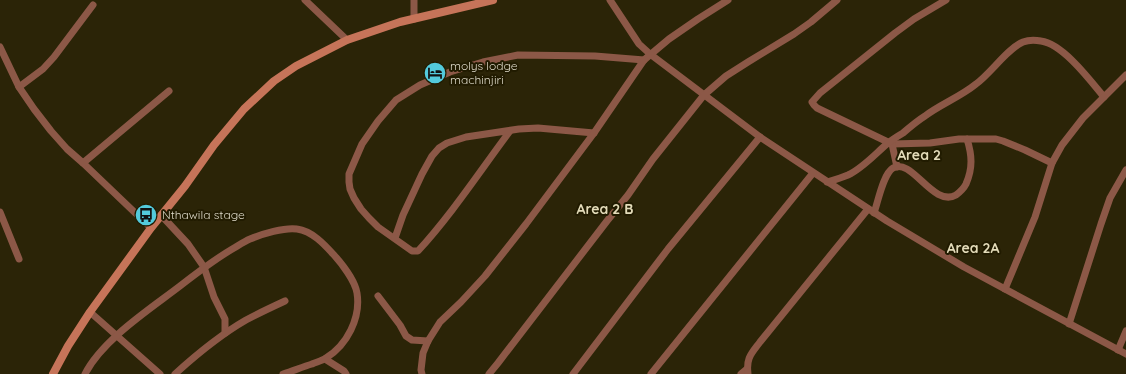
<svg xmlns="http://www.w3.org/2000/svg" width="1126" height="374" font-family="Quicksand,sans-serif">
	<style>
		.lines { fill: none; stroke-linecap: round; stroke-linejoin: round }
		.minor { stroke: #8c5847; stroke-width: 7 }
		.secondary { stroke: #c67459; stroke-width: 8 }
		.labels { text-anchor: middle; stroke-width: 4; stroke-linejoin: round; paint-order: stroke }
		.poi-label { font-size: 12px; fill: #dedac9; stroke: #211b00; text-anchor: start }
		.quarter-label { font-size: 14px; font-weight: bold; fill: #e3dbb9; stroke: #211b00 }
	</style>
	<rect width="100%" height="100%" fill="#2b2407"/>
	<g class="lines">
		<!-- minor -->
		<g class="minor">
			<path d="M305,0L347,40"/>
			<path d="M414,0V19"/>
			<path d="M610,0L639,44L650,54L760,137L887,221L964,267L1126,354"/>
			<path d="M946,0L914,19L895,33L820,93L812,102L814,105L817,108L892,144L930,143L959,139H996L1003,141L1025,150L1052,163"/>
			<path d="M0,47L19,87L34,109L51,131L67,149L83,163L151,228"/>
			<path d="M19,87L43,69L54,57L93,5"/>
			<path d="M510,131C480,171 452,214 418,251H412L378,227L369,218L361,209L354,198L350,189L349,182V174L362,144L378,121L396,100L420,85L450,72L483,62L518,55L595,56L644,60"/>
			<path d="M892,144L897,167"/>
			<path d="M83,163L169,91"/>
			<path d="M827,182C834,180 841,178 848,175C863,168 875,154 888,143C893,139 898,136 903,133C910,127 917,121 925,116C941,104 960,97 976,84C991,73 1008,48 1023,42C1028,40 1036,40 1041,41C1063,44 1090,80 1104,97"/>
			<path d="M0,212L19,259"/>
			<path d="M874,213C878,202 883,174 893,168C912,157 933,208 956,195C960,192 964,188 966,184C973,168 972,155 967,139"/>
			<path d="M161,215L188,244L204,267L214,297L225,319V333"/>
			<path d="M395,238L403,215L422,174L432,156L439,148L447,143L466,137L519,129L538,128L594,133"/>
			<path d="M1005,289L1035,217L1052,163L1062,145L1083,118L1126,75"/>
			<path d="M378,296L400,325L406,336L412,340L428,341"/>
			<path d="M90,312L160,374"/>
			<path d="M1069,324L1101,224L1110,198L1126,170"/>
			<path d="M1118,350L1126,331"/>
			<path d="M325,359L344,371L346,374"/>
			<path d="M85,374C102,340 150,309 180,286C198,272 215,259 234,248C239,245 245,241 250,239C262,234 285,227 297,229C312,231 324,244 334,255C342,264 355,281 357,293C361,318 347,345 326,358C322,361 316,362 312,364C302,367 293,371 283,374"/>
			<path d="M175,374C197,354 220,335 246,320C259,313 272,307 285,301"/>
			<path d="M422,374L421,370L423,353L428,341L440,322L461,302L485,276L526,224L594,133L644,60L669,39L698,19L728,0"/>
			<path d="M489,374L498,363L607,221L628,195L653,159L704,95L726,76L748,62L794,34L811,22L837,0"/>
			<path d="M573,374L668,249L760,137"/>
			<path d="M651,374L813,173"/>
			<path d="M741,374L747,369"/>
			<path d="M748,374C746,358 751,354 760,342L868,209"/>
		</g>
		<!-- secondary -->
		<path class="secondary" d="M53,374L68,346L90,312L151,228L185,186L214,145L244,109L274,81L296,66L347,40L400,22L493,0"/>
	</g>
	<!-- icons -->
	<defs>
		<g id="hotel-disc" transform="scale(1.15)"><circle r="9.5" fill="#53cadc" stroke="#211b00"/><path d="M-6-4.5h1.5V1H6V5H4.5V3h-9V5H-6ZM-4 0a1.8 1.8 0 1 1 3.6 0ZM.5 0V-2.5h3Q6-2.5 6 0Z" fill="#111"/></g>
		<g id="bus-disc" transform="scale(1.15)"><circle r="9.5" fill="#53cadc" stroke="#211b00"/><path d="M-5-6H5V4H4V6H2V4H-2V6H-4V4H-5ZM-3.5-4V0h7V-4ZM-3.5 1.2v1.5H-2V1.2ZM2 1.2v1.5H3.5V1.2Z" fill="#111"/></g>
	</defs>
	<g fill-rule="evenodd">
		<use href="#hotel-disc" x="435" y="73"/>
		<use href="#bus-disc" x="146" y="215"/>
	</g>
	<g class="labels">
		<!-- poi labels -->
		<g class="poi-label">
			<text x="450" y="70">molys lodge<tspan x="450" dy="14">machinjiri</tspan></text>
			<text x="162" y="219">Nthawila stage</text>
		</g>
		<!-- quarter labels -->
		<g class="quarter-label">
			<text x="919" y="160">Area 2</text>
			<text x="605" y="214">Area 2 B</text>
			<text x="973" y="253">Area 2A</text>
		</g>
	</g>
</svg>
